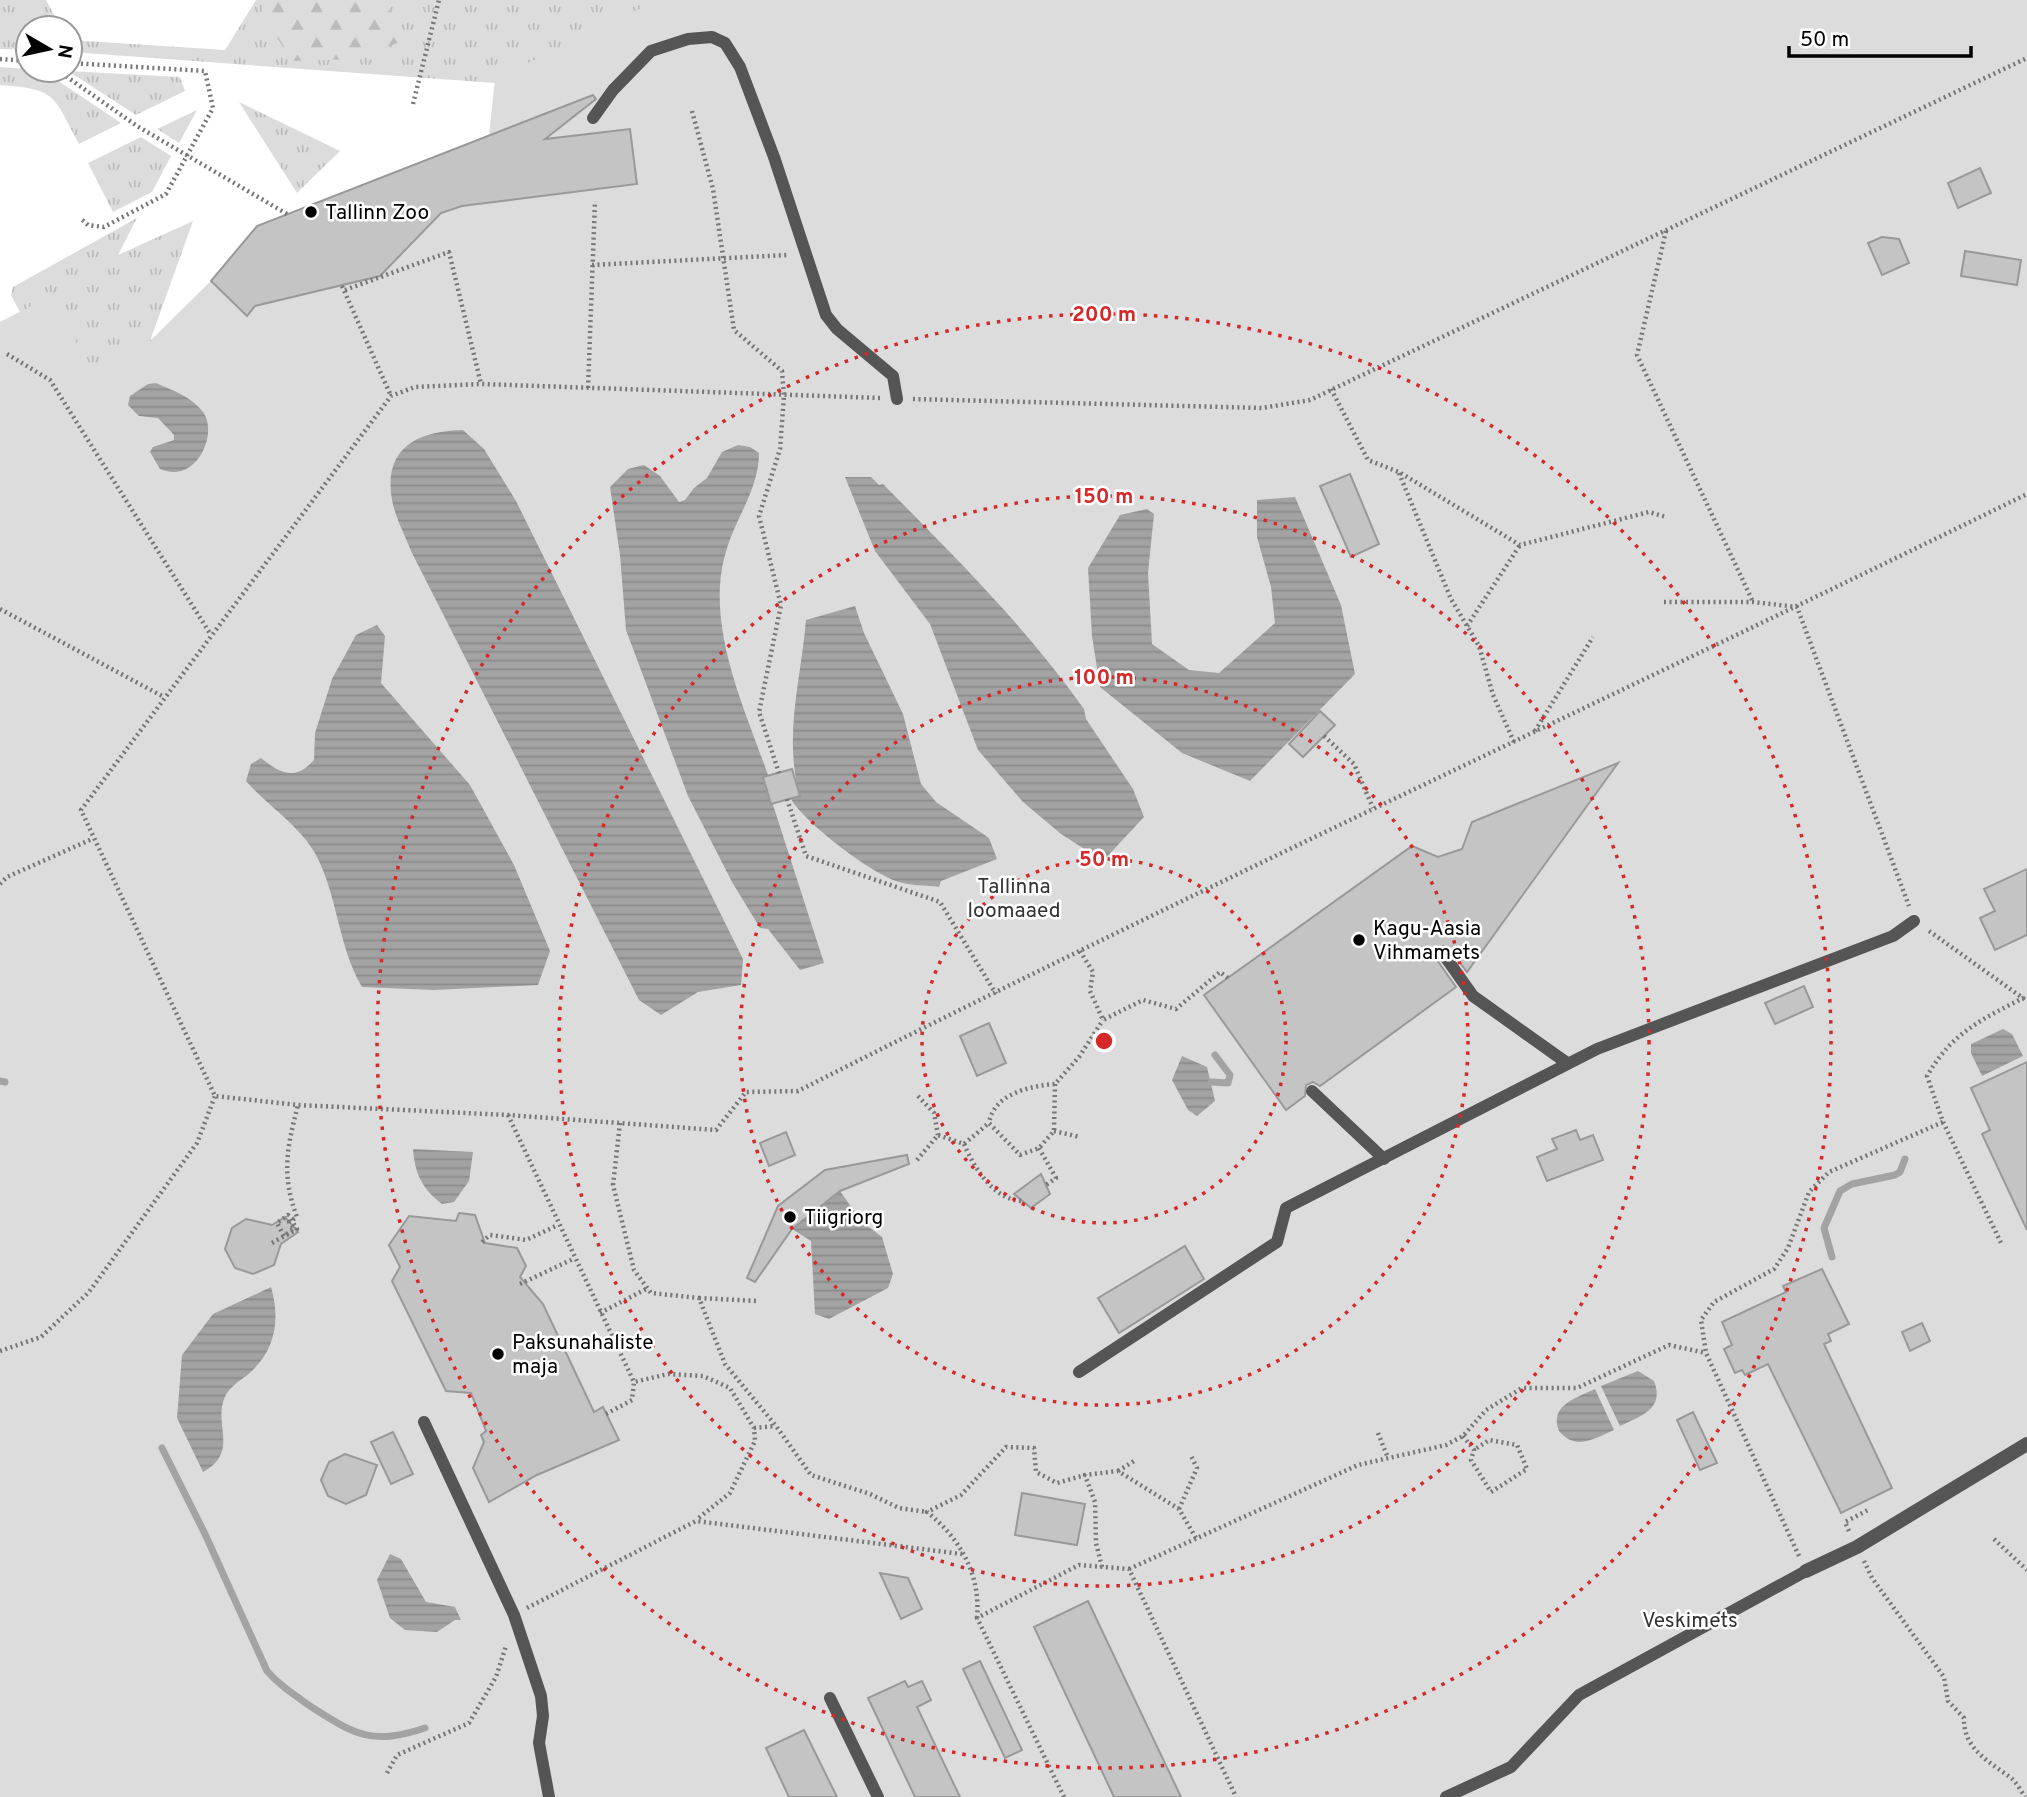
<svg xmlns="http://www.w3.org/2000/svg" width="2027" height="1797" font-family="Overpass,sans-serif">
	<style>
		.grass { fill: url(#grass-tufts) }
		.forest { fill: url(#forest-firs) }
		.park { fill: #dcdcdc }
		.water { fill: url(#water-rules) }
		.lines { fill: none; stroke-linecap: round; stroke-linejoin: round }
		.stream { stroke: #a3a3a3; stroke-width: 7 }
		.building { fill: #c4c4c4; stroke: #999; stroke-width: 2 }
		.path { stroke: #777; stroke-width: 4.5; stroke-dasharray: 2 3.5; stroke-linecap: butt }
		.service { stroke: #555; stroke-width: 12 }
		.pedestrian { stroke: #555; stroke-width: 14 }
		.ring { fill: none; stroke: #d62828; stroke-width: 3.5; stroke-dasharray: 3.5 7 }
		.poi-dot { fill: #000; stroke: #fff; stroke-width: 2.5 }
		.labels { text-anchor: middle; stroke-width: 5; stroke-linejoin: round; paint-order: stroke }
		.poi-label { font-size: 21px; fill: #000; stroke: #fff; text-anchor: start }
		.park-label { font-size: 21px; fill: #333; stroke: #fff }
		.centre { fill: #d62828; stroke: #fff; stroke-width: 3.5 }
		.ring-label { font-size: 21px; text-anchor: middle; font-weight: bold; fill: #d62828; stroke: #fff; stroke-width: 5; stroke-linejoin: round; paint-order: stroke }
	</style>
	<defs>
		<pattern id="grass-tufts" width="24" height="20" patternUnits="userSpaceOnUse" patternTransform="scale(1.75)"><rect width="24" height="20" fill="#dcdcdc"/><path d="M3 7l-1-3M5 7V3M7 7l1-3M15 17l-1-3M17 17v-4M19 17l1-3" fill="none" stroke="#bbb"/></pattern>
		<pattern id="forest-firs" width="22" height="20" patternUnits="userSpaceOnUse" patternTransform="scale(1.75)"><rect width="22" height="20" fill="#dcdcdc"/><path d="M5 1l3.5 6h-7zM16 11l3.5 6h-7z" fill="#bbb"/></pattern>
		<pattern id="water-rules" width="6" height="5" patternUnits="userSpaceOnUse" patternTransform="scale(1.75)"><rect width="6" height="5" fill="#a3a3a3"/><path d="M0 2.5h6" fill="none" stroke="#8b8b8b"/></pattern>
	</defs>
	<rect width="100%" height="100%" fill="#fff"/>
	<!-- grass -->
	<g class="grass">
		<path d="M0,0H46L61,28H28V50L0,49Z"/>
		<path d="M256,0H786L495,83L70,52V40L225,50Z"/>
		<path d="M0,67L42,70L121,123L79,144C53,96 58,89 0,85Z"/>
		<path d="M68,71L180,77L185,91L136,115Z"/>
		<path d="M239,102L340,151L297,193Z"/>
		<path d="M197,110L179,143L157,129Z"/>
		<path d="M141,137L171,156L152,192L113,212L88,163Z"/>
		<path d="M137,218L118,255L193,221L150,341L211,281L244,573L20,312L11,295L13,287Z"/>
	</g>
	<!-- forest -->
	<path class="forest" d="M269,0H386L400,42L359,59L292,61L261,13Z"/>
	<!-- park -->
	<path class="park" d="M658,0H2027V1797H0V322L49,297L93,371L149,343L211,281L257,226L489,135L495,79Z"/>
	<!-- water -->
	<g class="water">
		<path d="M156,383C172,390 192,397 203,412C219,434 196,485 160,469L150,452L153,447L174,440V435L158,418L139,416L128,405L130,396L148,384Z"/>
		<path d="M463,430L484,449L516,501L743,959L741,985L698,992L661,1015L639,1000L411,551C405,535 395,517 392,500C383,448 417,431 463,430Z"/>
		<path d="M738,445L750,447L759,453C759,488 737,516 727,548C703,622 744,706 768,775L764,777L824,963L800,970L768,929L760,928L732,882L688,796L626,630L620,555L610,487L628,469L644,465L660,476L679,502L685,500L694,488L707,478L722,452Z"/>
		<path d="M845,477H871L879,485L883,484C954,556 1026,627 1084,709L1086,719L1133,789L1144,817L1103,861L1061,834L1023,802L978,750L930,624L875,551Z"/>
		<path d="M1295,497L1341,605L1355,674L1250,781L1182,753L1100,687L1092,636L1088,568L1120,515L1147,509L1154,514L1148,573L1152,644L1189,670L1219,673L1275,623L1271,587L1257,537V500Z"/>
		<path d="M855,606L864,633L903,714L921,784L936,802L989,838L997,859L941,881L939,887C926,885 909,886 896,881C868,871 805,823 791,799L800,796C783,737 801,680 806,620Z"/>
		<path d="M377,625L385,636L381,683L470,785L514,865L550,951L538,985L434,990L362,987C338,946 338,897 316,855C301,827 267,805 246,781L251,764L261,758C281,774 295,781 314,760L315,733L332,679L356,635Z"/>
		<path d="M2003,1029L2012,1034L2023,1056L1982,1076L1971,1053V1044Z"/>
		<path d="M1182,1056L1207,1067L1215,1101L1197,1116L1188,1110L1172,1080Z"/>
		<path d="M413,1149L473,1152L469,1181L454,1202L442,1204C421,1188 415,1173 413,1149Z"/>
		<path d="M840,1191L861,1221L882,1237L893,1274L888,1288L829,1319L815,1314L811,1241L792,1229Z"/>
		<path d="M271,1287C281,1321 275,1353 246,1376C238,1382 228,1388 224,1399C214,1426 239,1452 203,1472L177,1418L182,1355L213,1314Z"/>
		<path d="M1638,1371L1654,1381C1665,1409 1641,1416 1620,1426L1601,1386Z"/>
		<path d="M1595,1389L1614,1430C1593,1439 1576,1451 1559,1431C1549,1405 1576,1398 1595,1389Z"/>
		<path d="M390,1554L401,1559L426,1602L455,1607L461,1620H455L437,1632L405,1630L390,1618L377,1580Z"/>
	</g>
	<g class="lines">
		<!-- stream -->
		<g class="stream">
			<path d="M0,1081L5,1082"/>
			<path d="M1211,1082L1228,1083L1230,1075L1215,1055"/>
			<path d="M1832,1257L1824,1228L1840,1191L1852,1184L1895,1175L1900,1172L1905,1159"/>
			<path d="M162,1448L205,1534L267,1671C280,1686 296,1696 313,1708C357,1736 373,1745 425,1728"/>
		</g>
	</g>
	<!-- building -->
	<g class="building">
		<path d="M593,95L596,99L545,139L630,129L637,184L462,206L441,213L380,276L255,306L247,316L211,281L257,226Z"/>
		<path d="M1980,168L1991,193L1958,208L1948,183Z"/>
		<path d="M1882,237L1899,239L1909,263L1882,275L1868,243Z"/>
		<path d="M1965,251L2021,260L2017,285L1961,276Z"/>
		<path d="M1350,474L1379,544L1351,557L1320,486Z"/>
		<path d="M1320,711L1335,725L1303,757L1289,744Z"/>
		<path d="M1618,763L1467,972L1448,947L1443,946L1436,951L1437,960L1456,987L1320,1086L1313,1082L1306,1085L1305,1096L1286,1110L1204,995L1412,846L1438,857L1462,849L1472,822Z"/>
		<path d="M792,769L800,796L771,804L763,777Z"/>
		<path d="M2027,869V935L1995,950L1980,918L1995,911L1984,889Z"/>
		<path d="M1804,986L1813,1007L1775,1024L1765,1003Z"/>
		<path d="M989,1023L1006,1063L977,1076L960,1036Z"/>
		<path d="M2027,1062V1230L1982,1134L1990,1130L1971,1088Z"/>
		<path d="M1576,1130L1580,1140L1593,1135L1603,1160L1547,1181L1537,1157L1557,1149L1552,1139Z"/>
		<path d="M786,1132L795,1155L769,1166L760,1143Z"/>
		<path d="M907,1155L909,1164L840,1191L792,1229L755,1282L747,1278L778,1206L825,1170Z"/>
		<path d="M1041,1174L1050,1194L1031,1208L1014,1194Z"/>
		<path d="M459,1213L475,1215L485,1243L517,1248L526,1266L520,1277L543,1304L594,1412L603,1407L619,1440L537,1475L489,1502L473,1468L484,1442L481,1435L486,1431L471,1393L446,1391L392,1281L400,1267L389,1245L409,1216L456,1221Z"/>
		<path d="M285,1217L298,1232L281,1244L274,1265L253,1274L235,1268L225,1249L232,1228L246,1219L272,1225Z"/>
		<path d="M1185,1246L1204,1279L1119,1333L1098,1298Z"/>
		<path d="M1822,1269L1849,1324L1828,1334L1831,1341L1824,1344L1892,1488L1841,1513L1768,1364L1745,1375L1742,1370L1735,1373L1724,1349L1732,1345L1722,1322L1786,1292L1783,1286Z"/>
		<path d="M1922,1323L1930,1341L1910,1351L1902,1332Z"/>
		<path d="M1693,1412L1717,1463L1700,1470L1677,1420Z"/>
		<path d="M393,1432L413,1474L391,1484L371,1442Z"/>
		<path d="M345,1454L377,1465L366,1495L346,1504L328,1496L321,1480L329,1462Z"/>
		<path d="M1022,1493L1085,1504L1077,1545L1015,1535Z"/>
		<path d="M880,1573L908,1578L922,1609L901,1619Z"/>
		<path d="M1088,1601L1114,1656L1181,1797H1114L1034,1627Z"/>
		<path d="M980,1661L1022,1750L1005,1758L963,1669Z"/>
		<path d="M905,1681L908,1687L922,1681L931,1700L917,1707L960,1797H915L868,1698Z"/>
		<path d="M804,1730L837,1797H789L766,1748Z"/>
	</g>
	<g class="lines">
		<!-- path -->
		<g class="path">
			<path d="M0,59L28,61"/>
			<path d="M70,63L205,71L213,108L166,194L104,227L88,225L80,218"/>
			<path d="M57,70L137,126L287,214"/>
			<path d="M413,104L439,0"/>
			<path d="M692,111L713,189L734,330L782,371L784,396L780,449L759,516L781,605L759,712L779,773"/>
			<path d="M1666,231L1637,355L1753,602"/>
			<path d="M592,265L787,255"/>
			<path d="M342,286L391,396"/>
			<path d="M345,290L449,252L481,384"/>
			<path d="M7,354L50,380L211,635"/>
			<path d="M588,388L595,201"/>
			<path d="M1331,389L1368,460L1399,472L1520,545L1649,512L1666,517"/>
			<path d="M880,398L481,384L415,387L391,396L81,810L215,1096L298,1105L508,1115L716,1130L746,1092L798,1091C1204,885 1618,695 2027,494"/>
			<path d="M913,399L1262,408L1310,400L2027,58"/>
			<path d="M1399,473L1451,599L1479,646L1493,695L1514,742"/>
			<path d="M1664,602H1753L1797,607L1909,906"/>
			<path d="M0,609L164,697"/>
			<path d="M1467,626L1520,545"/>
			<path d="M1535,731L1593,637"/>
			<path d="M1324,736L1354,764L1373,808"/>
			<path d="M787,799L806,856L940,902L996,994"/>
			<path d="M0,884L7,877L92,839"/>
			<path d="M1929,931L2027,1001"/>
			<path d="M1080,951L1093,972L1090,991L1103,1020L1143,1000L1176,1009L1220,972L1228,978"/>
			<path d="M1055,1084L1054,1131L1039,1148L1020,1155L989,1123C994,1093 1031,1086 1055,1084L1079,1057L1103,1020"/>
			<path d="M918,1096L934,1113L938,1135"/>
			<path d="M508,1115L634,1382L668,1374L703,1376L730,1388L754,1428L755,1441L730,1493L696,1520"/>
			<path d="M1943,1122L2002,1245"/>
			<path d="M620,1123L613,1185L634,1270L651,1293L699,1298L725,1364L776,1426L811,1475L870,1494L899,1508L927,1512"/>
			<path d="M1054,1131L1080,1137"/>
			<path d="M964,1144C974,1168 994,1200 1022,1201"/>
			<path d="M1039,1148L1056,1178L1046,1185"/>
			<path d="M917,1160L938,1135L964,1144L989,1123"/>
			<path d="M482,1242L490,1235L526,1240L558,1225"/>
			<path d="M272,1243L297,1229L288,1215L277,1223L284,1236L294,1228L289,1222L297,1217C281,1175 287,1147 298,1105"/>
			<path d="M520,1284L573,1259"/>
			<path d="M699,1298L757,1301"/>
			<path d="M600,1313L648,1288"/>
			<path d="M0,1351L41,1337L89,1292L197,1143L215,1096"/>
			<path d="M606,1414L632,1400L634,1382"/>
			<path d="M754,1428L776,1426"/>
			<path d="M1378,1433L1388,1458"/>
			<path d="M1463,1436L1474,1450L1471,1460L1491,1492L1527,1469L1517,1445L1489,1440L1474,1450"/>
			<path d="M1118,1471L1134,1461"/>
			<path d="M1179,1509L1197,1468L1190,1454"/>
			<path d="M1849,1531L1845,1522L1870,1509"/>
			<path d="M1994,1539L2027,1570"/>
			<path d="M1799,1556L1706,1353L1701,1320L1714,1302L1774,1269L1788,1248L1809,1192L1829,1172L1943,1122L1927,1076C1953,1031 1983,1019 2027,996"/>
			<path d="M1864,1561L1872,1578L1944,1677L1948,1701L1964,1718C1963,1749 1990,1762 2011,1778C2017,1783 2021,1791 2025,1797"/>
			<path d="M1102,1567L1096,1543L1095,1502L1085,1475L1118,1471L1179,1509L1196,1538"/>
			<path d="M1129,1569L1358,1465L1446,1445L1463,1436L1486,1410L1522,1388H1577L1669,1345L1706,1353"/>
			<path d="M527,1608L696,1521L962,1554"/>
			<path d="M977,1618C981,1575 960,1538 927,1512L961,1495L1006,1447L1034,1448L1036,1472L1057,1483L1085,1475"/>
			<path d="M387,1773L397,1755L469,1723L496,1677L506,1646"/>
			<path d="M1064,1797L977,1618L1079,1565L1129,1569L1236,1797"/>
		</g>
		<!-- service -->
		<g class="service">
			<path d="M593,118L613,90L651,51L688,39L712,37L725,43L740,67L774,157L826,315L837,329L893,376L897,399"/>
			<path d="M1444,955L1473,996L1567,1063"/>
			<path d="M1312,1091L1384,1159"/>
			<path d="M1079,1372L1277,1242L1286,1208L1597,1049L1893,936L1914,921"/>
			<path d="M424,1422L514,1615L541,1696L543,1716L539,1743L549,1797"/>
			<path d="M830,1698L878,1797"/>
			<path d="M1446,1797L1511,1767L1579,1695L1806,1571"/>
		</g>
		<!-- pedestrian -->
		<path class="pedestrian" d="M1806,1571L1857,1547L2027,1444"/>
	</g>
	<!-- distance rings -->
	<g class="ring">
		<circle cx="1104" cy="1041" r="182"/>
		<circle cx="1104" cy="1041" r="364"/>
		<circle cx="1104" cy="1041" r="545"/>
		<circle cx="1104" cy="1041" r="727"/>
	</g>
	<!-- markers -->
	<g class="poi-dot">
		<circle cx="311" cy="212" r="7"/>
		<circle cx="1359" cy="940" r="7"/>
		<circle cx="790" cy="1217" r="7"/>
		<circle cx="498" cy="1354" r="7"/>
	</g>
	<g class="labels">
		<!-- poi labels -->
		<g class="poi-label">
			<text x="325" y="219">Tallinn Zoo</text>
			<text x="1373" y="935">Kagu-Aasia<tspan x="1373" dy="24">Vihmamets</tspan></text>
			<text x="804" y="1224">Tiigriorg</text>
			<text x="512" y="1349">Paksunahaliste<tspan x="512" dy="24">maja</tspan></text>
		</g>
		<!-- park labels -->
		<g class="park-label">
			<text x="1014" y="893">Tallinna<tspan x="1014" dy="24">loomaaed</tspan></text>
			<text x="1690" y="1627">Veskimets</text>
		</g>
	</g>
	<circle cx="1104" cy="1041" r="10" class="centre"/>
	<g class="ring-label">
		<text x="1104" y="321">200 m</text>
		<text x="1104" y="503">150 m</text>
		<text x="1104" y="684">100 m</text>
		<text x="1104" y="866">50 m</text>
	</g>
	<!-- north arrow -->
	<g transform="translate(49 49) rotate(99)"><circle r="33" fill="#ffffff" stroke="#999999" stroke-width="2"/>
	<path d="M0-5L12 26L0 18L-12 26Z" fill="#000000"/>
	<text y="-10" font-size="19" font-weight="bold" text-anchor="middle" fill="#000000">N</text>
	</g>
	<!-- scale -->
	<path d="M1789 46v10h182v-10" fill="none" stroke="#000000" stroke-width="3.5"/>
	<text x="1800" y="46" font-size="21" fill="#000000" stroke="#ffffff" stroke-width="5" paint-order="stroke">50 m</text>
</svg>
